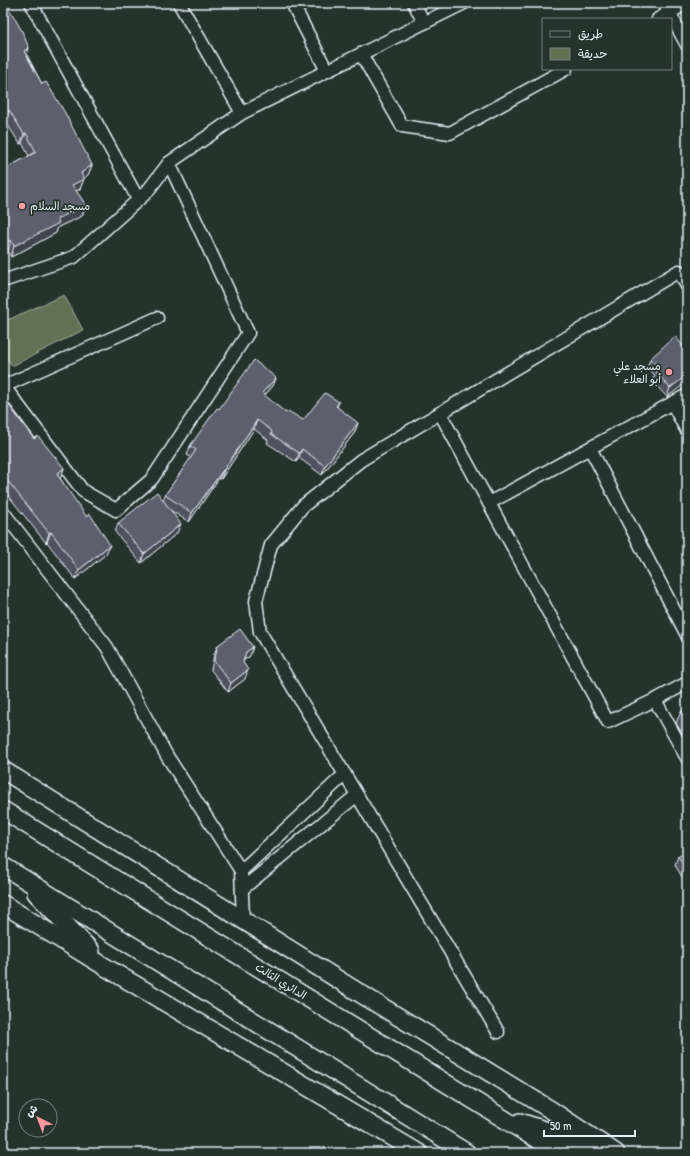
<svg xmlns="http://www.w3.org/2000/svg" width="690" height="1156" font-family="'Patrick Hand','Playpen Sans Arabic',sans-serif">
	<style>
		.green { fill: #627153; stroke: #a5b1a6 }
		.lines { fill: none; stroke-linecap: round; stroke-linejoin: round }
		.minor-casing { stroke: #e8f1f8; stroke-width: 15 }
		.highway-casing { stroke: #e8f1f8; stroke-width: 20 }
		.minor { stroke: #26332d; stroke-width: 12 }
		.highway { stroke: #26332d; stroke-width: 17 }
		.wall { fill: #4f535f; stroke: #e8f1f8 }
		.shaded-wall { fill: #40444d; stroke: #e8f1f8 }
		.building { fill: #5c616e; stroke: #e8f1f8 }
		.poi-dot { fill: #ff9aa2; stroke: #26332d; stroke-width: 1.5 }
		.labels { text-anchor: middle; stroke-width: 3.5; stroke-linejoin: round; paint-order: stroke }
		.poi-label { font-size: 11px; fill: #e8f1f8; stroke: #26332d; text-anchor: start }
		.street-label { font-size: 11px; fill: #e8f1f8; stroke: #26332d }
	</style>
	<rect width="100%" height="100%" fill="#26332d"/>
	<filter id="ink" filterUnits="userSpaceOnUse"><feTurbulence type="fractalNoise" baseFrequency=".025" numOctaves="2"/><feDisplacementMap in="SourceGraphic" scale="8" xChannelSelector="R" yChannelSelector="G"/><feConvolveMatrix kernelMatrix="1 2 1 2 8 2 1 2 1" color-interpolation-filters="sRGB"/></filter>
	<g filter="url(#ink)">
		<!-- green -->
		<path class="green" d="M64,295L83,330L12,366L3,352V322Z"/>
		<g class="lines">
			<!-- minor casing -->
			<g class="minor-casing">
				<g id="minor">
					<path d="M31,3L138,199"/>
					<path d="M179,3L242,113"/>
					<path d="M292,3L327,71"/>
					<path d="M414,3L424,23"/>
					<path d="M664,3L687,45"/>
					<path d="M658,19L687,3"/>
					<path d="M361,54L402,126L450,133L566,69"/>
					<path d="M3,281L74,257L146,193L169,163L242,113L464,3"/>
					<path d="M3,385L83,491L116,510L152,479L248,333L169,163"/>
					<path d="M4,386L157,318"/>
					<path d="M672,403L687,431"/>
					<path d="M440,413L608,722L655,700L687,683"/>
					<path d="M590,448L687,635"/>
					<path d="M489,503L687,395"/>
					<path d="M3,512L107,647L167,756L241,871L243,920"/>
					<path d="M655,700L687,758"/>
					<path d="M241,871L345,774"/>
					<path d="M242,889L357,795"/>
					<path d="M498,1032L260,632L256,601L271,545L303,506L361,460L679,271L687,286"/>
				</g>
			</g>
			<!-- highway casing -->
			<g class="highway-casing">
				<g id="highway">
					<path d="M3,770L366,997L551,1110L616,1153"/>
					<path d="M3,810L559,1153"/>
					<path d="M3,866L467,1153"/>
					<path d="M36,893L91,951"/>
					<path d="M3,904L107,968L419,1153"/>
					<path d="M520,1122L554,1133L595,1153"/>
				</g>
			</g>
			<!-- minor -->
			<use href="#minor" class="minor"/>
			<!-- highway -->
			<use href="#highway" class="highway"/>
		</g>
		<!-- wall -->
		<g class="wall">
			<path d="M3,3L29,48L27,55L42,84L92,165L88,175L84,178L80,189L76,191L86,205L82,216L58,227L56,233L11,257L8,251L3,253V170L29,156L22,143L20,144L5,121H3Z"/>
			<path d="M687,351L667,397L652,381L655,375L647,368L650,359Z"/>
			<path d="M276,378L273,386L264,396L286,413L303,420L339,402L337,407L355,432L322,475L299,458L296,462L267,443L268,440L254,429L221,479L219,478L189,522L170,510L177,533L141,563L115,532L118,523L163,500L165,495L191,458L187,455L190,446L219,409Z"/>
			<path d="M3,393L5,396L4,398L34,439L64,468L61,477L60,478L106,554L75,579L47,542L46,543L3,489Z"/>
			<path d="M218,645L250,656L243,661V662L245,679L228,692L211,670L214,654Z"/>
			<path d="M687,708V742L676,723L681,712Z"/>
			<path d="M687,850V885L675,865L678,856Z"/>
		</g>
		<!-- shaded-wall -->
		<g class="shaded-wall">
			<path d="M29,48L25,59L24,51Z"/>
			<path d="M9,110L5,121H3V112Z"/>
			<path d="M26,133L22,143L20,144L24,134Z"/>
			<path d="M92,165L88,175L82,180L84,179L80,189L68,195L72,185L81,173Z"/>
			<path d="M86,205L82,216L58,227L56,233L11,257L14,246L57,219Z"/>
			<path d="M11,240L8,251L3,253V244Z"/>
			<path d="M687,375V382L667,397L670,388Z"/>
			<path d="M276,378L273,386L258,402L262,393Z"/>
			<path d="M257,420L254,429L221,479L224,470Z"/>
			<path d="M358,423L355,432L322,475L325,466Z"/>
			<path d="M302,449L299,458L296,462L299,453Z"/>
			<path d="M64,468L61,477L53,483L57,474Z"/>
			<path d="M223,470L219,478L189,522L192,513Z"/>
			<path d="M181,524L177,533L141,563L144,554Z"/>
			<path d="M51,532L47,542L46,543L49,533Z"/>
			<path d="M110,545L106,554L75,579L79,570Z"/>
			<path d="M253,647L250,656L242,661L246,652Z"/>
			<path d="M248,670L245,679L228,692L231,683Z"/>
		</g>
		<!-- building -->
		<g class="building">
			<path d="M3,3H6L22,31L29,48L24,51L42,84L46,82L64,111L92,165L81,173L84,179L72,185L86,205L57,219L59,223L14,246L11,240L3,244V170L36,152L26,133L24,134L9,110L3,112V104L7,102L3,95Z"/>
			<path d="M675,336L687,351V375L670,388L656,372L660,368L650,359Z"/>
			<path d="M254,360L276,378L262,393L286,413L288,411L303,420L325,393L339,402L336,406L358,423L325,466L302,449L299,453L271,434L272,431L257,420L224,470H223L192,513L165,495L196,450L190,446L217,408L219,409Z"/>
			<path d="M3,393L5,396L3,397L34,439L38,436L64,468L57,474L86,516L90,514L110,545L79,570L51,532L49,533L3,475V467L4,466H3Z"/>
			<path d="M157,492L181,524L144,554L118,523Z"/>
			<path d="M240,629L253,647L246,652L243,662L248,670L231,683L214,661L218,645Z"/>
			<path d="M687,708V723L681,712Z"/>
			<path d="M687,850V870L678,856Z"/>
		</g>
	</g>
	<!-- markers -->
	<g class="poi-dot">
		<circle cx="22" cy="206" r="4"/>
		<circle cx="669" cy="372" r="4"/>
	</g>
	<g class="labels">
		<!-- poi labels -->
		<g class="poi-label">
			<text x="30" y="210">مسجد السلام</text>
			<text x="661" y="370" text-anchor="end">مسجد علي<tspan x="661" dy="13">أبو العلاء</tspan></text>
		</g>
		<!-- street labels -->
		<g class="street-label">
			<text transform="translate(281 981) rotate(32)" y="4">الدائري الثالث</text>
		</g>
	</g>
	<!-- margin -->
	<rect width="690" height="1156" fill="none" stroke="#26332d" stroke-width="16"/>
	<rect x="8" y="8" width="674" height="1140" fill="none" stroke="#e8f1f8" stroke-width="1.5" filter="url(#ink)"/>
	<!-- legend -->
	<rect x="542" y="18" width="130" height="52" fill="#26332d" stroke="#747f7e"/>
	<rect x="550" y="31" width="20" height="6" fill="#26332d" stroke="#747f7e"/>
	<text x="578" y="38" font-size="12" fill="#e8f1f8">طريق</text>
	<rect x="550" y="48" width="20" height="12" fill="#627153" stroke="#747f7e"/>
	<text x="578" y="58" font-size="12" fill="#e8f1f8">حديقة</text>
	<!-- north arrow -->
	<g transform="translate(38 1118) rotate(318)"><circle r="19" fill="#26332d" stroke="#747f7e"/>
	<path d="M0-3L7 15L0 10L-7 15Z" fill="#ff9aa2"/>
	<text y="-6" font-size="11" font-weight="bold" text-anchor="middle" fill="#e8f1f8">ش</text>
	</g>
	<!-- scale -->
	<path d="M544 1130v6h91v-6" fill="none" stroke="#e8f1f8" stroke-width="2"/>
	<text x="550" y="1130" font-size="12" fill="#e8f1f8" stroke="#26332d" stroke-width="3" paint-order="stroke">50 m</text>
</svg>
